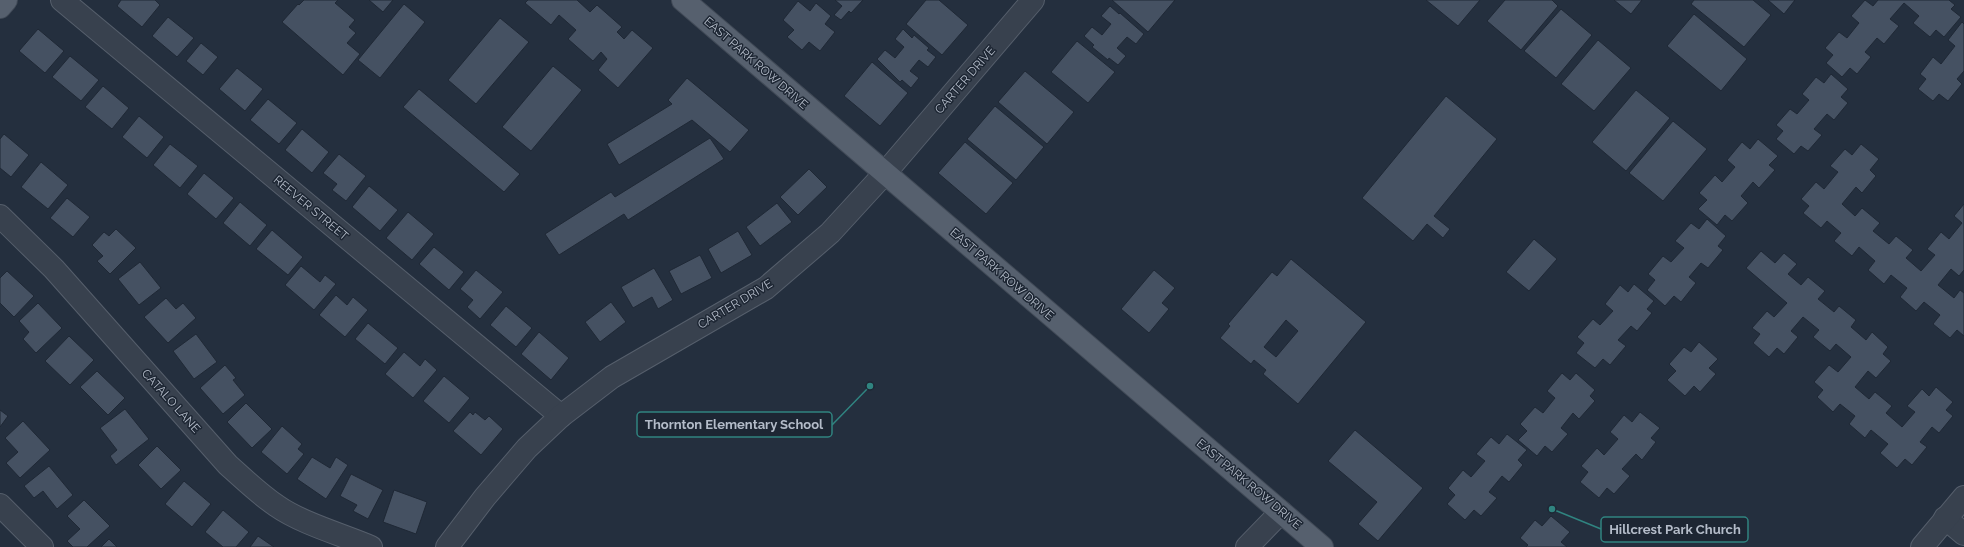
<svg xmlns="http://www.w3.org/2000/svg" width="1964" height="547" font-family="Raleway,sans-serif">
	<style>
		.building { fill: #455162; stroke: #1f2835; fill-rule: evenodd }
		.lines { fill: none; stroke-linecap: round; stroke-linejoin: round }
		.minor-casing { stroke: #565f6c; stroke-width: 24 }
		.major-casing { stroke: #414a57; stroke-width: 24 }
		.minor { stroke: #38414e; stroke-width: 22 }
		.major { stroke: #56606e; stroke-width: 22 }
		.labels { text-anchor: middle; stroke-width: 3; stroke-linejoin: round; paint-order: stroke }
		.street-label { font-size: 12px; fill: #b4bcc9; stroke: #1d2633 }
		.leader { fill: none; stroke: #308480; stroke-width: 1.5 }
		.callout-dot { fill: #308480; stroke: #1d2633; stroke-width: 1.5 }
		.callout { fill: #1d2633; stroke: #308480; stroke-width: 1.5 }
		.callout-label { font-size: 13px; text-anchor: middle; font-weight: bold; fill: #b4bcc9 }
	</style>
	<rect width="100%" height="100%" fill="#242f3e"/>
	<!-- building -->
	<g class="building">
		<path d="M121,0H155L160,5L142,27L117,6Z"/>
		<path d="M304,0H338L335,3L355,20L349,27L356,33L347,43L360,54L343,75L282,22L298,4L299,5Z"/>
		<path d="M369,0H393L383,12Z"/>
		<path d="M528,0H577L590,12L597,5L622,27L617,32L624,39L632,30L653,48L618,88L598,70L607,59L601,52L593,61L568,39L576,30L559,15L551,25L525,3Z"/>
		<path d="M835,0H863L851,13L849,11L841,20L834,15L842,6Z"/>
		<path d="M926,0H939L968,25L942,55L906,24Z"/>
		<path d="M1112,0H1175L1148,32Z"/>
		<path d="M1426,0H1480L1458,26Z"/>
		<path d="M1505,0H1552L1558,6L1521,50L1487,21Z"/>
		<path d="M1614,0H1642L1631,14Z"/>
		<path d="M1694,0H1753L1771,15L1744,47L1691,4Z"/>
		<path d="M1768,0H1795L1784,14Z"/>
		<path d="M1865,0L1873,6L1878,0H1949L1955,5L1951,9L1961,17L1944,37L1936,30L1930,37L1913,23L1919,16L1904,3L1890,19L1899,26L1884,44L1877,38L1865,52L1871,57L1857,74L1850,68L1842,77L1826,63L1833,55L1825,48L1839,32L1847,38L1859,23L1851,16Z"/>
		<path d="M798,1L810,11L816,3L831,16L825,24L835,32L820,51L809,42L802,50L787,37L794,30L783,20Z"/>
		<path d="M404,4L425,22L380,78L358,60Z"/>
		<path d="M1110,6L1119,14L1120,13L1144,34L1136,44L1127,37L1117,48L1126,56L1118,65L1109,58L1108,60L1092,47L1094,45L1084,36L1092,27L1102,35L1111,24L1101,16Z"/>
		<path d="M1561,9L1592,35L1556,78L1524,51Z"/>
		<path d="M1694,14L1747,59L1721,91L1667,46Z"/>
		<path d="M168,17L194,38L177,57L152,36Z"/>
		<path d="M500,18L529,42L476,104L448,80Z"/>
		<path d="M1962,22L1964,24V71L1957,79L1962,84L1948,101L1939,94L1933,101L1918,89L1926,79L1920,74L1933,57L1941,64L1955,46L1948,40Z"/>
		<path d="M38,29L64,51L45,73L19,51Z"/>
		<path d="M903,29L912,38L914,35L929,48L927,50L936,57L928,67L919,60L910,71L919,78L911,88L902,80L900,82L877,59L885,50L895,58L904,47L895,39Z"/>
		<path d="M1598,40L1631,68L1594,111L1561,84Z"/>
		<path d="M1077,41L1115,72L1088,103L1051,72Z"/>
		<path d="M201,43L218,57L203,75L186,61Z"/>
		<path d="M70,56L99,80L81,101L52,77Z"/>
		<path d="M872,62L908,93L880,126L844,96Z"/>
		<path d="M553,66L582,90L531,151L502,127Z"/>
		<path d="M237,68L263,89L245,111L219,89Z"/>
		<path d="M1025,71L1074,112L1047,144L998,102Z"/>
		<path d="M1831,74L1848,89L1841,97L1848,103L1834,120L1827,114L1814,129L1822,135L1808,151L1801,146L1794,154L1776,139L1783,131L1776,125L1790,109L1797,114L1809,100L1802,94L1816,77L1824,83Z"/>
		<path d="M687,78L749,130L730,152L692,120L619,165L607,144L672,104L668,100Z"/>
		<path d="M103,86L129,108L112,129L85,107Z"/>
		<path d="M419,89L520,174L504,192L403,107Z"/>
		<path d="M1636,90L1670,118L1626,171L1592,142Z"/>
		<path d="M1446,96L1497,139L1434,216L1450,229L1443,238L1427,224L1413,241L1362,198Z"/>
		<path d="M268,99L297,123L279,144L250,120Z"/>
		<path d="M995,106L1044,147L1016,180L967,139Z"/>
		<path d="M139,116L164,137L147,158L122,137Z"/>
		<path d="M1673,121L1707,149L1663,201L1629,173Z"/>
		<path d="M302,129L329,152L312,173L285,150Z"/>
		<path d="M4,134L29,155L11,177L0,168V139Z"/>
		<path d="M710,138L724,159L628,220L624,214L559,255L545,234L611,192L615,197Z"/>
		<path d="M1758,139L1778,156L1769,165L1775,170L1759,188L1753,182L1741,196L1748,203L1732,221L1725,215L1717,225L1698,209L1707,200L1699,193L1715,175L1722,182L1735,167L1727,160L1742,142L1750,149Z"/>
		<path d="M965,142L1013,183L986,214L938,173Z"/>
		<path d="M170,144L198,166L180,188L153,165Z"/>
		<path d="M1861,144L1879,159L1870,170L1876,176L1862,193L1856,187L1842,204L1855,216L1862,208L1880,223L1873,231L1889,244L1896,236L1913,250L1906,258L1921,271L1935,255L1927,249L1941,232L1949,239L1962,223L1954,216L1964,204V270L1959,276L1951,269L1938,285L1954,298L1960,290L1964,293V336L1957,330L1950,338L1933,324L1940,315L1924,302L1916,311L1900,297L1907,288L1891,275L1884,284L1868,270L1875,261L1859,247L1852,256L1834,241L1841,233L1827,221L1821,228L1803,213L1809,206L1801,199L1816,182L1824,189L1838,172L1830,166L1845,149L1852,155Z"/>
		<path d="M339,154L366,176L346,201L332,190L337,184L323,173Z"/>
		<path d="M41,162L68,185L48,209L21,187Z"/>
		<path d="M809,169L827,187L798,215L780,197Z"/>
		<path d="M204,173L234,198L216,219L187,194Z"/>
		<path d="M369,186L398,210L380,231L352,207Z"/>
		<path d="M67,198L90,217L73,237L50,218Z"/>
		<path d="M240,202L267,225L250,246L223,223Z"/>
		<path d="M777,203L792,222L760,246L746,227Z"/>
		<path d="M408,212L434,234L412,260L386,238Z"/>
		<path d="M1707,219L1726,236L1718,246L1723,250L1708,268L1701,263L1689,277L1696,283L1681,302L1674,296L1665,306L1647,290L1655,280L1648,274L1663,256L1671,262L1684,248L1675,241L1691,223L1699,229Z"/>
		<path d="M116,229L136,248L110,274L97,261L103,256L92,245L104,232L109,236Z"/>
		<path d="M272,230L303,257L288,275L256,249Z"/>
		<path d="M738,231L752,255L721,273L708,249Z"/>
		<path d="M1534,239L1557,259L1529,291L1506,272Z"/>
		<path d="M434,247L464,272L449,290L419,264Z"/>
		<path d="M1761,251L1775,263L1784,253L1797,264L1788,274L1801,285L1808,277L1825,291L1818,299L1834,312L1839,306L1856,320L1851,327L1866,340L1872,332L1888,347L1883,354L1891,361L1876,378L1868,371L1855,387L1869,399L1875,392L1892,406L1886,413L1902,427L1915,412L1907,406L1922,389L1929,396L1936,387L1953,402L1946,410L1953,416L1939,433L1932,427L1920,442L1927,447L1912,465L1905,459L1897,468L1880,453L1888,444L1871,430L1865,438L1849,424L1855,416L1840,404L1833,412L1817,397L1823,390L1814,382L1829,365L1838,372L1851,357L1836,344L1830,351L1813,337L1819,330L1803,317L1791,331L1798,337L1784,354L1777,348L1769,357L1753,343L1760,334L1752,328L1767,311L1774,317L1787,303L1746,268Z"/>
		<path d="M700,255L712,278L681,294L669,271Z"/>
		<path d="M1291,259L1366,322L1298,404L1263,374L1266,370L1254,360L1251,364L1220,338L1230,326L1228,324L1272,272L1277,276ZM1286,320L1298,331L1276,357L1264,347Z"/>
		<path d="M140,262L161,288L139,305L118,279Z"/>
		<path d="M301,266L320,282L325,275L336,284L314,310L285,285Z"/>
		<path d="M654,268L673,300L658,309L652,297L633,308L621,287Z"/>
		<path d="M476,270L503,292L480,319L467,307L473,300L460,289Z"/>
		<path d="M1154,270L1175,288L1162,303L1169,309L1149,333L1121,309Z"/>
		<path d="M7,271L34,296L14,317L0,303V278Z"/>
		<path d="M1634,284L1654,301L1647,309L1652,313L1637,331L1631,326L1618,340L1626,346L1610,365L1603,359L1595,368L1576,353L1584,343L1577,337L1593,319L1600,325L1613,311L1605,304L1620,285L1628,292Z"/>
		<path d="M336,295L347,305L353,297L368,310L345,337L319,315Z"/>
		<path d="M166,298L176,309L183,303L196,318L168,343L144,317Z"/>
		<path d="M611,302L626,322L600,342L585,322Z"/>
		<path d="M38,303L62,328L36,353L23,339L29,332L19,321Z"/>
		<path d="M506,306L532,328L516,347L490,325Z"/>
		<path d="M368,323L398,348L385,364L355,339Z"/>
		<path d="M539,332L569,358L551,380L521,354Z"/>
		<path d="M196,334L217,362L194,379L173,351Z"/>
		<path d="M69,336L94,360L70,385L45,361Z"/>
		<path d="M1699,342L1718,359L1709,368L1716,374L1700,392L1694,386L1685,396L1667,380L1676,371L1669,364L1684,347L1691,352Z"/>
		<path d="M404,352L420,366L425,359L437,370L413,398L385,374Z"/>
		<path d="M225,365L236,378L233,380L245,395L223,414L200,388Z"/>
		<path d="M97,371L125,398L108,415L80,387Z"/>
		<path d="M1562,373L1570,380L1576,373L1595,390L1590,396L1595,401L1579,419L1573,413L1561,428L1568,434L1552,452L1545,446L1537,456L1518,440L1527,431L1520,424L1535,407L1543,413L1555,398L1547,391Z"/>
		<path d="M444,376L470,398L449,423L423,401Z"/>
		<path d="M246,403L272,429L252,448L227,422Z"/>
		<path d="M125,409L149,439L116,465L110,456L117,450L100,428Z"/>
		<path d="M0,410L8,416L0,427Z"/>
		<path d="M470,412L473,415L475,412L485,420L489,416L503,429L481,455L453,431Z"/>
		<path d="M1640,412L1660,428L1651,438L1656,442L1642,460L1636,454L1622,469L1630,476L1614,494L1607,488L1599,498L1580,482L1588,472L1581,466L1597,448L1604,455L1618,439L1610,432L1624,415L1632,422Z"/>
		<path d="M23,421L50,450L20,478L6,463L18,452L5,438Z"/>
		<path d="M282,426L302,444L298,449L304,454L287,474L261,452Z"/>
		<path d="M1355,430L1423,488L1378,541L1358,524L1377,502L1328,461Z"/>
		<path d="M1507,434L1527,450L1518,460L1523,465L1509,482L1502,476L1489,492L1497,498L1481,516L1474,510L1465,520L1447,504L1455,495L1448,488L1463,470L1471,477L1485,461L1476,454L1491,437L1499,444Z"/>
		<path d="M157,446L181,470L161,489L138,465Z"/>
		<path d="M312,457L330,468L336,457L348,465L326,499L297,479Z"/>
		<path d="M49,466L73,495L57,509L43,491L34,498L24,486Z"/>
		<path d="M351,474L383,490L368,519L353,511L357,505L340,496Z"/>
		<path d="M184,481L211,504L192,527L165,504Z"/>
		<path d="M394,490L427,502L416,534L383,522Z"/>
		<path d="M84,500L110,526L87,547H73L67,541L80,529L67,516Z"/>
		<path d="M223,510L249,532L236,547H223L205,532Z"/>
		<path d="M1551,516L1570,532L1561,542L1567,547H1526L1528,545L1520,538L1535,520L1542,526Z"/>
		<path d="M258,536L274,547H250Z"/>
		<path d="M109,539L117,547H101Z"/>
	</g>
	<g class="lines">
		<!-- minor casing -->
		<g class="minor-casing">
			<g id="minor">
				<path d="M62,0L561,416"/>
				<path d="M0,216L54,269L228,465C244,479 259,494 277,506C301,523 343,535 371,547"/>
				<path d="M0,505L42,547"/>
				<path d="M1945,518L1964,534"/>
				<path d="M447,547L485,497L527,448L561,416L612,377L766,288L830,233L885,173L1033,0"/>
				<path d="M1247,547L1281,512"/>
				<path d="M1922,547L1964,497"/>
			</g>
		</g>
		<!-- major casing -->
		<g class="major-casing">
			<g id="major">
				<path d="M683,0L1322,547"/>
				<path d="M0,7L6,0"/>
			</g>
		</g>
		<!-- minor -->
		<use href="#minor" class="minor"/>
		<!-- major -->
		<use href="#major" class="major"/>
	</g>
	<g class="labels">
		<!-- street labels -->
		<g class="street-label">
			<text transform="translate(756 63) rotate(41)" y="4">EAST PARK ROW DRIVE</text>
			<text transform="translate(965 80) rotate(-49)" y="4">CARTER DRIVE</text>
			<text transform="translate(311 208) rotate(40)" y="4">REEVER STREET</text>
			<text transform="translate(1002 274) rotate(41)" y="4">EAST PARK ROW DRIVE</text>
			<text transform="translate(735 304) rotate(-31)" y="4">CARTER DRIVE</text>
			<text transform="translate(171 401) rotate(48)" y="4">CATALO LANE</text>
			<text transform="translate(1249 484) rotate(40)" y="4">EAST PARK ROW DRIVE</text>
		</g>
	</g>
	<!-- callouts -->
	<path class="leader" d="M870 386L832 425M1552 509L1601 529"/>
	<g class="callout-dot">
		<circle cx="870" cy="386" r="4"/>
		<circle cx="1552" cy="509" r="4"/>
	</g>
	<g class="callout">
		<rect x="637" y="412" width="195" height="25" rx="4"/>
		<rect x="1601" y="517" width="147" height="25" rx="4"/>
	</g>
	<g class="callout-label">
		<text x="734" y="429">Thornton Elementary School</text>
		<text x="1675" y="534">Hillcrest Park Church</text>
	</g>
</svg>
